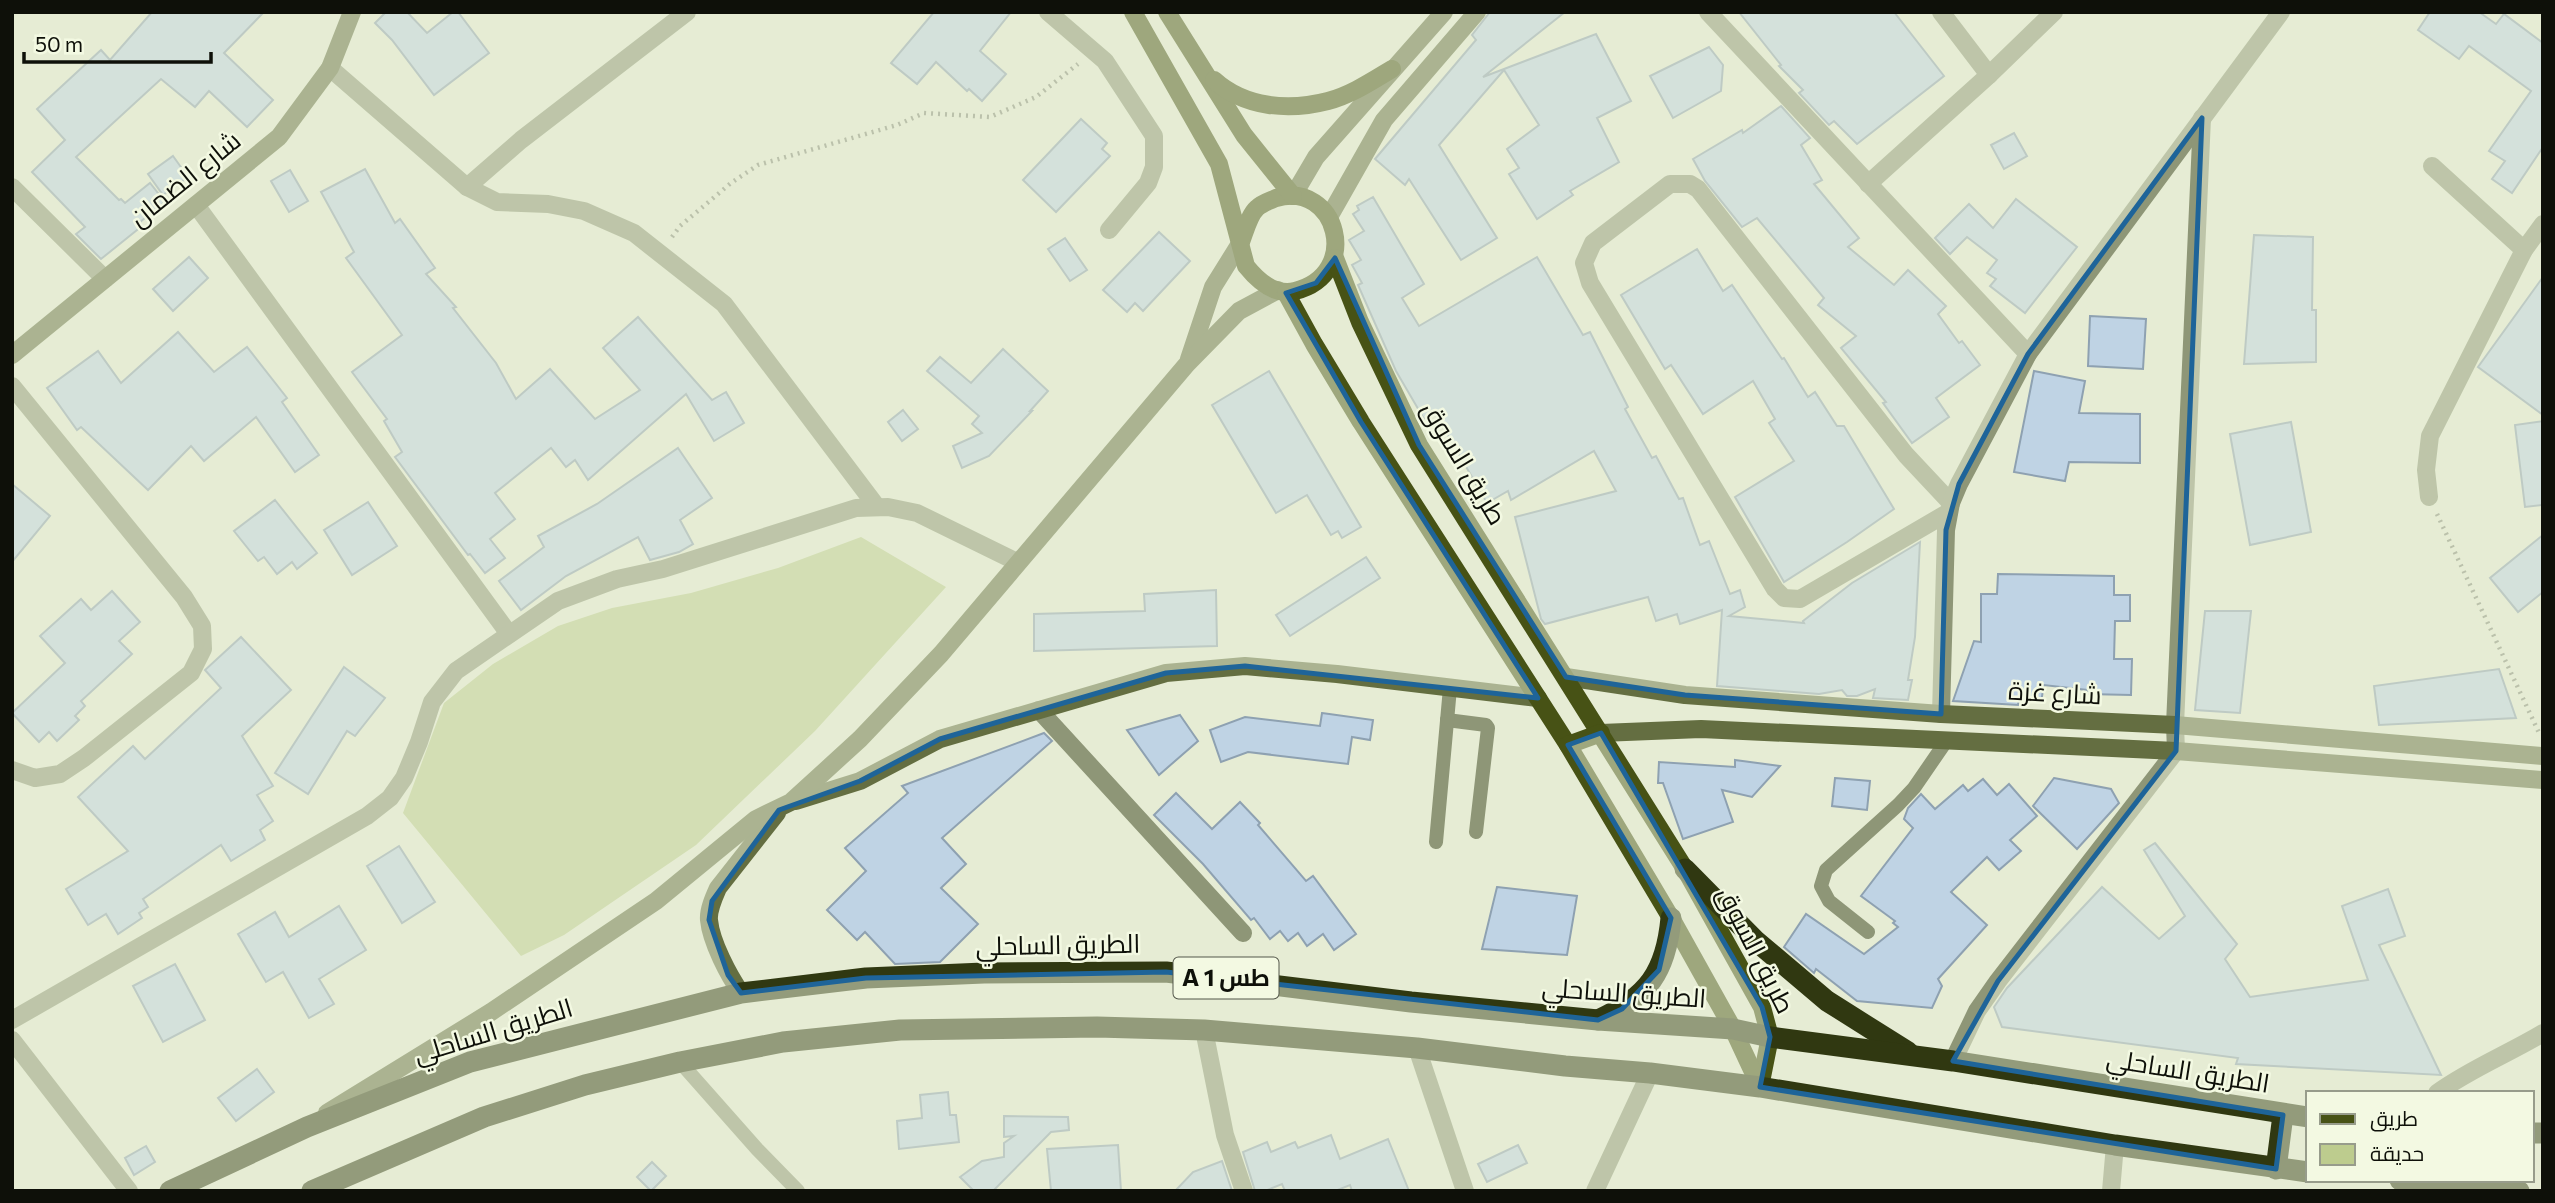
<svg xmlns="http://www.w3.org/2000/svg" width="2555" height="1203" font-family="Commissioner,Cairo,sans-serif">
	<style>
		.green { fill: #bdcc8e }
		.building { fill: #bfd3e4; stroke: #8ea1b1; stroke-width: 2 }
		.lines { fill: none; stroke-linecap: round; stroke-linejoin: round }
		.path { stroke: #888c7b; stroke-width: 4.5; stroke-dasharray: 2 5; stroke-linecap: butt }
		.lane { stroke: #8e9677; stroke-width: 14 }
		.street { stroke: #8e9677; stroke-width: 18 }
		.secondary { stroke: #646e41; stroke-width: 18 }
		.primary { stroke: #475215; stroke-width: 18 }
		.highway { stroke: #303811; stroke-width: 21 }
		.marked { fill: none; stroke: #1e6499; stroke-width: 5; stroke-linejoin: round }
		.labels { text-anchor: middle; stroke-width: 5; stroke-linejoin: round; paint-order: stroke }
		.shield { fill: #f3f9e2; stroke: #53564a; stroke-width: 2 }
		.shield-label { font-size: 24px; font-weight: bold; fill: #0e1009 }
		.street-label { font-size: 26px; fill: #0e1009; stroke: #f3f9e2 }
	</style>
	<rect width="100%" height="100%" fill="#e6ecd4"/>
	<!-- green -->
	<path class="green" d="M861,537L946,587L815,731L696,845L564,935L521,956L403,813L444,703L493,664L558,626L612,608L691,593L778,568Z"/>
	<!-- building -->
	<g class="building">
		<path d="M152,12H264L224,53L273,100L247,127L209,91L195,107L161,79L76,157L119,200L121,199L125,203L150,183L165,202L140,222L142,226L101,259L76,234L85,227L32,172L65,140L37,109L101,50L110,60Z"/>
		<path d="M386,12H407L427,33L453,12H458L489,53L434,95L392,40L375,23Z"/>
		<path d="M934,12H1011L980,51L1006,74L982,101L969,89L967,91L936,62L917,84L891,63Z"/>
		<path d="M1490,12H1565L1483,77L1596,34L1631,101L1597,118L1619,162L1570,191L1573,195L1537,219L1509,174L1519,168L1507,149L1539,125L1504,70L1439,145L1497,238L1461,260L1409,179L1405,185L1375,159L1476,40L1472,35Z"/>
		<path d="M1739,12H1894L1944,76L1857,144L1834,121L1829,125L1799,93L1803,90L1779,66L1781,65Z"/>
		<path d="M2430,12H2479L2496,24L2504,14L2543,43V147L2512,193L2492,179L2505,161L2489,151L2531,91L2469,46L2459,59L2418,30Z"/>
		<path d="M1709,47L1723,65L1721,91L1673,118L1650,76Z"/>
		<path d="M1781,106L1810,138L1801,145L1822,180L1814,184L1859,238L1848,247L1894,285L1908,270L1946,306L1938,314L1959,343L1962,341L1980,365L1936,398L1949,417L1912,443L1883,403L1886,402L1841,348L1856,336L1818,305L1824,298L1757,218L1742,227L1705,181L1693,159L1742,130L1743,133Z"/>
		<path d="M1081,119L1107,143L1102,149L1110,156L1056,212L1023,180Z"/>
		<path d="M2014,133L2027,156L2004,169L1991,145Z"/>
		<path d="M173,156L188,177L163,195L148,174Z"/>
		<path d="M365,169L395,223L400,219L435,268L426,274L456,307L453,308L496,363L516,399L550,369L595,419L640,390L603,348L638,317L712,400L726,392L744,423L714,441L686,394L588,480L575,460L566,467L551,448L495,493L515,519L490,539L505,558L485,573L470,554L468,555L395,457L402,452L384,421L387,419L352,372L402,335L346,258L354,252L321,192Z"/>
		<path d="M290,170L308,201L289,212L271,181Z"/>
		<path d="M1373,197L1424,284L1402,298L1419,326L1537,257L1583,335L1590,332L1628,407L1625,409L1652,458L1656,456L1679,499L1683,498L1700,545L1709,541L1730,594L1740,590L1745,607L1729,616L1804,623L1803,621L1852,583L1920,542L1915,637L1908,680H1912L1908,700L1873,698L1875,689L1857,696H1847L1842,690L1819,694L1717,686L1722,610L1680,624L1677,614L1656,621L1648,597L1545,624L1541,619L1515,517L1616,491L1594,451L1511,500L1508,491L1487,503L1435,413L1424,419L1396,371L1358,285L1362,283L1352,265L1361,260L1349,240L1364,231L1353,214L1359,210L1357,206Z"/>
		<path d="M2016,199L2077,247L2025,313L1990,286L1996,279L1987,273L1997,260L1967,237L1950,254L1935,238L1969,204L1993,228Z"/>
		<path d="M1159,232L1190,261L1143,311L1135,303L1127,312L1103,290Z"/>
		<path d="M2254,235L2313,237L2312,310H2316V362L2244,364Z"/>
		<path d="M1065,238L1087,270L1070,281L1048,249Z"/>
		<path d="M1697,249L1723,291L1732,285L1782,359L1784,358L1808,397L1815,392L1837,426H1844L1894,509L1847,542L1784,582L1735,497L1794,461L1769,423L1775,419L1753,381L1703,414L1671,365L1665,369L1621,295Z"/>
		<path d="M189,257L208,278L173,311L153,289Z"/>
		<path d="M2543,277V415L2478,367Z"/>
		<path d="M2090,316L2146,319L2143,369L2088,366Z"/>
		<path d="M178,332L214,372L247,347L287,398L282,402L319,455L295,472L256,417L204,461L191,446L148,490L81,427L77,430L47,388L98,351L121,383Z"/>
		<path d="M1003,349L1048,391L1030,411H1032L989,456L962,468L953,446L982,433L972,424L979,416L927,371L940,357L971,383Z"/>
		<path d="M1269,371L1361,527L1342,538L1338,531L1331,535L1307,495L1276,513L1212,405Z"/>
		<path d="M2034,371L2085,381L2079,413L2140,414V463L2069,462L2065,481L2014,472Z"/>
		<path d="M903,410L918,429L902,441L888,422Z"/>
		<path d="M2543,421V505L2525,507L2515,425Z"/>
		<path d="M2291,422L2311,532L2250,545L2230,434Z"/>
		<path d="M678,448L712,498L680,520L693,544L679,552L650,560L638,537L566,576L521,610L499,581L544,547L538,536L597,504Z"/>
		<path d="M12,484L50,516L12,562Z"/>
		<path d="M275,500L317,553L297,569L292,562L277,574L264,557L258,561L234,531Z"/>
		<path d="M368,502L397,546L352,575L324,530Z"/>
		<path d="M2543,535V592L2518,612L2490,578Z"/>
		<path d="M1366,557L1380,578L1290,636L1276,615Z"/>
		<path d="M1998,574L2114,576V595H2130V621H2115L2114,659H2132L2131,695L2087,694V690L2044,685L2041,702L2019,699L2018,705L1953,701L1974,641L1981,642V594H1997Z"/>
		<path d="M1216,590L1217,646L1034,651V614L1145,611L1144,594Z"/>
		<path d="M112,591L140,622L119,641L132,654L81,701L85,706L75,716L79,720L57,741L49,732L39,742L12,713L65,663L40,636L81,599L91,610Z"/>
		<path d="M2205,611H2251L2240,713L2195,710Z"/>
		<path d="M241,637L291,690L242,736L273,786L257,795L273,821L260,830L265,840L231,861L221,845L143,899L148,907L139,913L142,918L118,934L106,914L88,925L66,889L128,851L78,797L133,746L145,759L221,688L205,670Z"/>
		<path d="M344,667L385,698L355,736L347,731L308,794L275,773Z"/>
		<path d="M2499,669L2516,718L2379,725L2374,686Z"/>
		<path d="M1322,713L1373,720L1370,740L1352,737L1348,764L1248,752L1221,762L1210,730L1245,717L1320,726Z"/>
		<path d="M1180,715L1198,741L1159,775L1127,730Z"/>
		<path d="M1044,733L1052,741L942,838L966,864L941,888L978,924L940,962L895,964L865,932L857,940L827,910L866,871L845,848L908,793L902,786Z"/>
		<path d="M1735,760L1780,766L1752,797L1722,790L1733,822L1683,839L1663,783H1658L1659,762L1735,767Z"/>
		<path d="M1835,778L1870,781L1867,810L1832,806Z"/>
		<path d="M2054,778L2111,789L2119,803L2077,849L2033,806Z"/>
		<path d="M1983,779L1997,795L2009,784L2037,816L2010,840L2021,851L1999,870L1987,857L1951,892L1987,925L1938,979L1942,986L1932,1008L1857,1001L1816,969L1814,973L1784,947L1806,914L1864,954L1898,927L1893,923L1895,921L1861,896L1913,828L1904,819L1908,808L1921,794L1935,809L1963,785L1968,791Z"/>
		<path d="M1176,793L1212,829L1240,802L1260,823L1258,825L1306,881L1313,876L1356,934L1334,950L1323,934L1307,946L1298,933L1288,941L1280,931L1270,939L1254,918L1251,920L1203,864L1154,815Z"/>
		<path d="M2155,843L2237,944L2225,959L2250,997L2368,980L2342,906L2388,889L2405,936L2379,945L2441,1075L2236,1064L2238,1058L2002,1027L1994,1007L2007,988L2102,887L2159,939L2185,916L2144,850Z"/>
		<path d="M399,846L435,902L402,923L367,866Z"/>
		<path d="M1497,887L1577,896L1567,955L1482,949Z"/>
		<path d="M339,906L366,950L319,979L334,1004L309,1018L283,972L266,982L238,934L275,912L289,937Z"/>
		<path d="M175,964L205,1020L163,1042L133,986Z"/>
		<path d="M257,1069L274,1092L236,1121L218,1098Z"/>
		<path d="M948,1092L950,1115H956L959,1142L899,1149L897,1121L922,1118L920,1095Z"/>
		<path d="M1004,1116L1068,1117L1069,1130L1051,1132L993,1191H974L960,1177L982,1161L1004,1157V1143L1014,1136L1004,1137Z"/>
		<path d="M1331,1135L1340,1159L1388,1139L1409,1191H1352L1350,1185L1335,1191H1285L1282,1184L1265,1191H1255L1243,1152L1267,1142L1271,1152L1295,1142L1298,1148Z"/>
		<path d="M1118,1145L1121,1191H1051L1047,1149Z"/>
		<path d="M1518,1145L1527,1163L1487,1182L1478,1164Z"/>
		<path d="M146,1146L155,1162L134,1175L125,1158Z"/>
		<path d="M1222,1161L1232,1191H1175L1193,1172Z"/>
		<path d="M652,1162L666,1176L651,1191L637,1177Z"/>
	</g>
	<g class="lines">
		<!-- path -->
		<g class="path">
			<path d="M672,237L680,226L731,183L758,165L897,125L924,113L990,117L1036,97L1078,64"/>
			<path d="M2437,514L2540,735"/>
		</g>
		<!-- lane -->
		<g class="lane">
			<path d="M1447,720L1486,725L1488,728L1476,832"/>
			<path d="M1436,842L1450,688"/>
			<path d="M1868,932L1829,901L1821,886L1826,870L1898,805L1914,788L1947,740"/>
			<path d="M680,1062L757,1149L798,1191"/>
		</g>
		<!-- street -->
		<g class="street">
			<path d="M1048,12L1105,61L1154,136V167L1148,183L1109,230"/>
			<path d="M1708,12L2028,354"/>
			<path d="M1941,12L1989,75"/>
			<path d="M330,68L467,187L497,202L548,204L584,211L634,233L724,304L877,507"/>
			<path d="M2432,166L2524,250"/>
			<path d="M1868,184L1989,75L2054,12"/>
			<path d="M12,187L105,279"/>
			<path d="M467,187L521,140L687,12"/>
			<path d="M196,205L509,634"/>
			<path d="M12,386L184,597L202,626L203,649L191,673L84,758L60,774L35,778L12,770"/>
			<path d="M2429,497L2426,470L2430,436L2524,250L2543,224"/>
			<path d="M1949,512L1800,599L1784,598L1775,589L1590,283L1584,263L1593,243L1670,184H1690L1698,189L1906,455L1951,503"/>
			<path d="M1039,710L1243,933"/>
			<path d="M1941,714L1946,530L1951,503L1959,484L2028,354L2281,12"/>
			<path d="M12,1020L367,816L390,798L404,778L419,742L432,702L456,671L558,601L617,579L663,569L856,508L888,507L917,513L1017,562"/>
			<path d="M1204,1030L1225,1135L1244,1191"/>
			<path d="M12,1040L129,1191"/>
			<path d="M1417,1048L1465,1191"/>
			<path d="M1953,1061L1977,1011L1998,981L2176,751L2175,725L2202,118"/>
			<path d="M2437,1093C2470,1069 2508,1054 2543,1033"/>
			<path d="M1595,1191L1650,1073"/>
			<path d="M2111,1191L2115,1145"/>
		</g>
		<!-- secondary -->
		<g class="secondary">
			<path d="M1293,196L1316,157L1444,12"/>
			<path d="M1329,217L1384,120L1477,12"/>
			<path d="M12,355L279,137L330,68L352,12"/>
			<path d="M1189,359L1213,287L1241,242"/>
			<path d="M1566,677L1685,695L1941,714L2175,725L2543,756"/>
			<path d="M1601,733L1701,729L2176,751L2543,780"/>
			<path d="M796,801L860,781L940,739L1166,673L1245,666L1337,674L1538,698"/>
			<path d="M741,993C729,976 711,942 709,920C708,910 714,897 718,888L777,813"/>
			<path d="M327,1113L491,1012L656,901L756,819L791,802L860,739L941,654L1187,364L1239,311L1278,290"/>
		</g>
		<!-- primary -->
		<g class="primary">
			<path d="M1133,12L1219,164L1246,266C1258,281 1275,296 1295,291C1363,274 1337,180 1276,198C1269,201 1262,203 1257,208C1249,215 1245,232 1241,242"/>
			<path d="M1167,12L1244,135L1293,196"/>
			<path d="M1214,80C1245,108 1289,111 1328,101C1351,95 1372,81 1392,69"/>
			<path d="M1335,258L1360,322L1419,445L1685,869L1762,1007L1770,1037L1760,1087"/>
			<path d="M1286,293L1314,344L1361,422L1568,745L1671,918L1733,1029L1760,1087"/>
			<path d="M1568,745L1601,733"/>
		</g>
		<!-- highway -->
		<g class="highway">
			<path d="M1685,869L1756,941L1827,1001L1908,1052"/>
			<path d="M1598,1020C1648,997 1666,972 1671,918"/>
			<path d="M2532,1133H2543"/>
			<path d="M2276,1169L2283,1115"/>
			<path d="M2400,1180L2519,1191"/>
			<path d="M170,1191L307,1127L470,1062L741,993L866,978L984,973L1166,972L1411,1002L1598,1020L1733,1029L1770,1037L1953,1061L2308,1117"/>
			<path d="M312,1191L484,1117L585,1085L680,1062L783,1042L900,1030L1097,1027L1204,1030L1417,1048L1565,1066L1650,1073L1760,1087L2115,1145L2308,1172"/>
		</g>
	</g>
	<!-- marked area -->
	<path d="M0 0H2555V1203H0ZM2202,118L2176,751L1998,981L1953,1061L2283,1115L2276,1169L1760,1087L1770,1037L1762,1007L1601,733L1568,745L1671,918L1659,970L1622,1009L1598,1020L1166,972L866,978L741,993L728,975L709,920L712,901L779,810L860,781L940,739L1166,673L1245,666L1538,698L1361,422L1286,293L1316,283L1335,258L1419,445L1566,677L1685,695L1941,714L1946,530L1959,484L2028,354Z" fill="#e6ecd4" fill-opacity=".55" fill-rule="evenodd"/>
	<path class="marked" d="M2202,118L2176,751L1998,981L1953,1061L2283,1115L2276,1169L1760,1087L1770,1037L1762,1007L1601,733L1568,745L1671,918L1659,970L1622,1009L1598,1020L1166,972L866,978L741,993L728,975L709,920L712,901L779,810L860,781L940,739L1166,673L1245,666L1538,698L1361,422L1286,293L1316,283L1335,258L1419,445L1566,677L1685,695L1941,714L1946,530L1959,484L2028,354Z"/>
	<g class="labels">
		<!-- shield labels -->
		<rect class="shield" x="1173.5" y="957.5" width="105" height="41" rx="5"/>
		<g class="shield-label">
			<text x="1226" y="986">A 1 طس</text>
		</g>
		<!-- street labels -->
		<g class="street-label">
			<text transform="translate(185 179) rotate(-39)" y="9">شارع الضمان</text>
			<text transform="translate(1464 463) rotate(59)" y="9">طريق السوق</text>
			<text transform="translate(2055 693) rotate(3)" y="9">شارع غزة</text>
			<text transform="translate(1058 945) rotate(-1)" y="9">الطريق الساحلي</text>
			<text transform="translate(1756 950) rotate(63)" y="9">طريق السوق</text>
			<text transform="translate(1624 993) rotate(4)" y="9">الطريق الساحلي</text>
			<text transform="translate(493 1031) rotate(-17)" y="9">الطريق الساحلي</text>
			<text transform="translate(2188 1071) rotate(9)" y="9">الطريق الساحلي</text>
		</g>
	</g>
	<!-- border -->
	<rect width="2555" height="1203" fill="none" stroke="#0e1009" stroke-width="28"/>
	<!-- legend -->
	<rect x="2306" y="1091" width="228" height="91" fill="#f3f9e2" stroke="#979c8b" stroke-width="2"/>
	<rect x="2320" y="1114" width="35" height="10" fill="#475215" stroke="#979c8b" stroke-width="2"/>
	<text x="2370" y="1126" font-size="21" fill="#0e1009">طريق</text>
	<rect x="2320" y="1144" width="35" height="21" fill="#bdcc8e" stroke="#979c8b" stroke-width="2"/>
	<text x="2370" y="1161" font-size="21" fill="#0e1009">حديقة</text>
	<!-- scale -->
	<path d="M24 52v10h187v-10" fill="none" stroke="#0e1009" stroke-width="3.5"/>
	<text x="35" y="52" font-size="21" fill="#0e1009" stroke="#f3f9e2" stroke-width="5" paint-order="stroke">50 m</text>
</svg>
